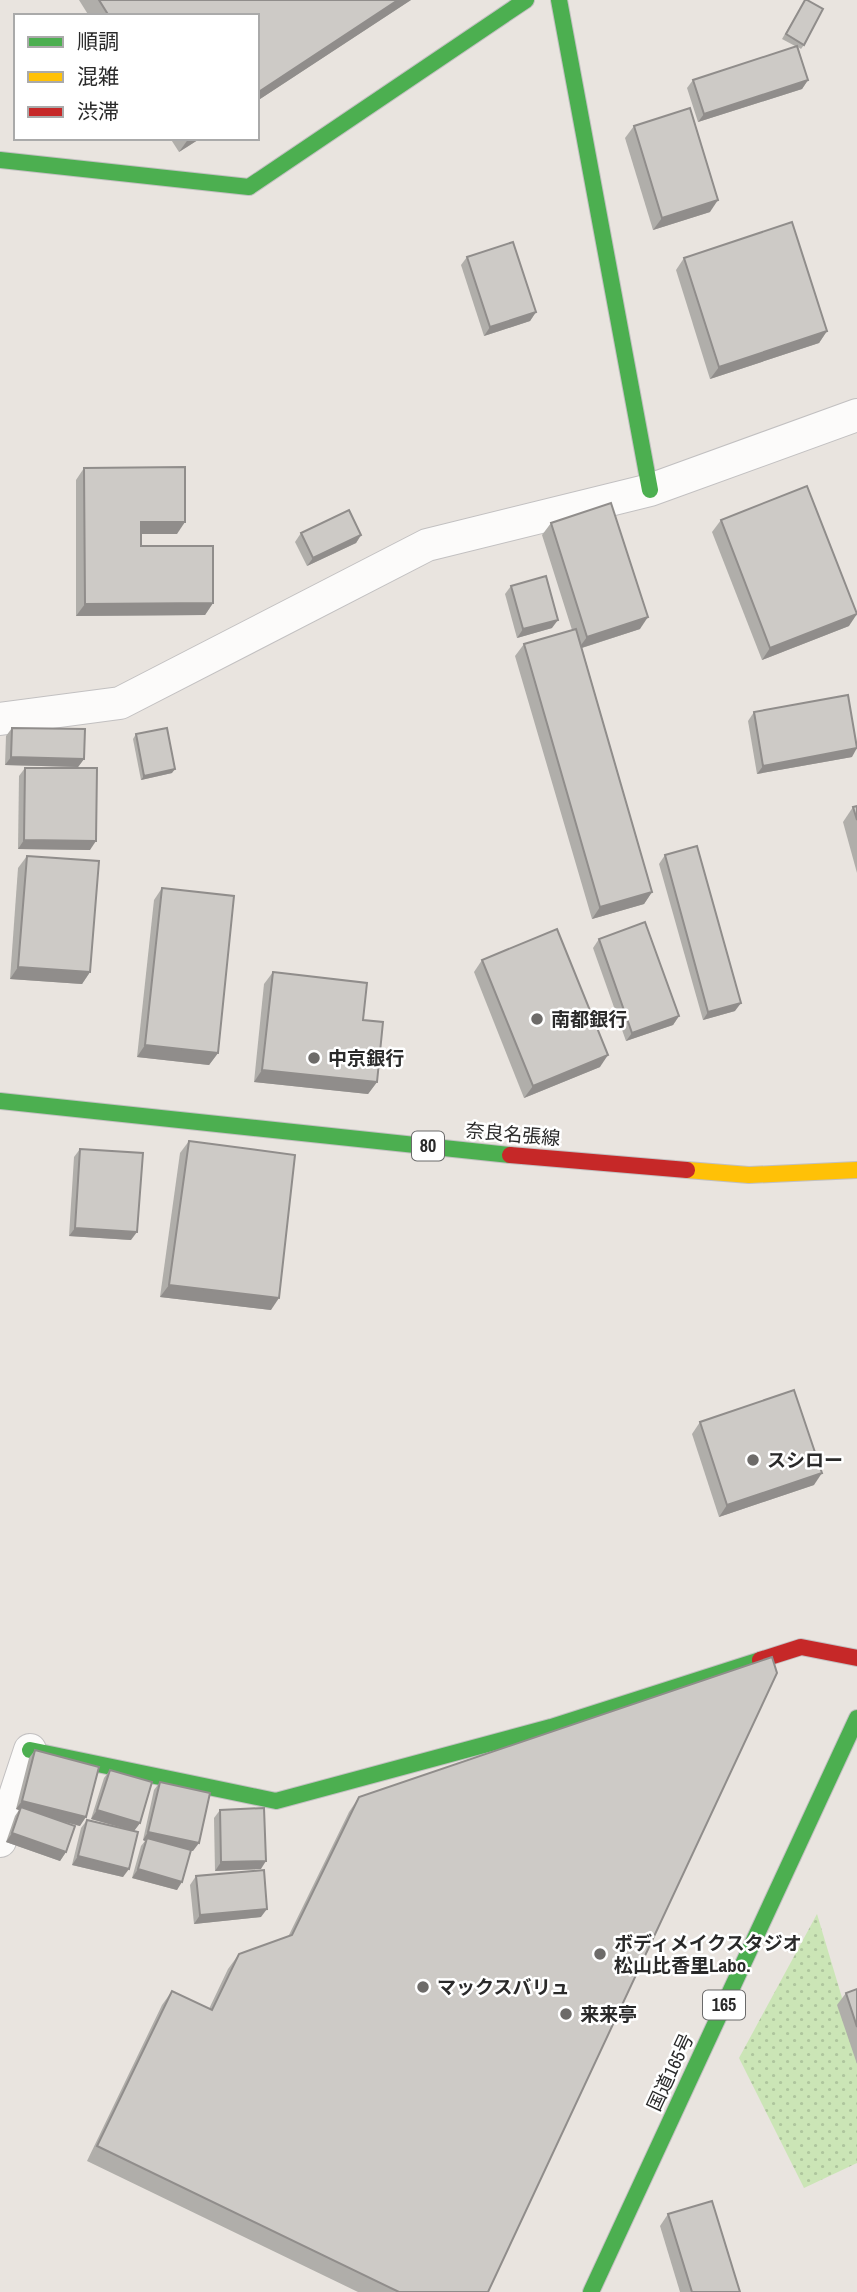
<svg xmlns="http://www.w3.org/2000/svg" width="857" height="2292" font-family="'Archivo Narrow','Noto Sans JP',sans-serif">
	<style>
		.grass { fill: url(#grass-dots) }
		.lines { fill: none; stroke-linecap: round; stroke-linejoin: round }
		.street-casing { stroke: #c2c0c1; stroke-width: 34 }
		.fast-casing { stroke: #c2c0c1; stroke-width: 18 }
		.slow-casing { stroke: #c2c0c1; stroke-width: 18 }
		.jam-casing { stroke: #c2c0c1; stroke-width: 18 }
		.street { stroke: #fcfbfa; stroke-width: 32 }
		.fast { stroke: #4caf50; stroke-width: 16 }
		.slow { stroke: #ffc107; stroke-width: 16 }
		.jam { stroke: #c62828; stroke-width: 16 }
		.wall { fill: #b0aeaa }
		.shaded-wall { fill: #908d8b }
		.building { fill: #cdcac6; stroke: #908d8b; stroke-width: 2 }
		.poi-dot { fill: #6d6b69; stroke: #fff; stroke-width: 2.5 }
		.labels { text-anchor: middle; stroke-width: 5; stroke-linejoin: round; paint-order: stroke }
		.shield { fill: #fff; stroke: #6a6a6a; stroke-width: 2 }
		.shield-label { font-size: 18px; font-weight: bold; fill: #2a2a2a }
		.poi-label { font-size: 19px; font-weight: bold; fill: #2a2a2a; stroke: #fff; text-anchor: start }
		.street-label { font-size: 19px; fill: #2a2a2a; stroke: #fff }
	</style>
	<defs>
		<pattern id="grass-dots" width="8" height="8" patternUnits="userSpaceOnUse" patternTransform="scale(1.75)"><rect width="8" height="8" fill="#cbe5b6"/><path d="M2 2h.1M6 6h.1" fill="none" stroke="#aec59d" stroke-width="1.8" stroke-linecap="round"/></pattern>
	</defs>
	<rect width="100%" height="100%" fill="#e9e4df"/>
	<!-- grass -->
	<path class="grass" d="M817,1914L857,2048V2163L804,2188L739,2058Z"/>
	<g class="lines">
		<!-- street casing -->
		<g class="street-casing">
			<g id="street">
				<path d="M0,719L120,703L427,545L650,490L857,415"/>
				<path d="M0,1841L30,1750"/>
			</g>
		</g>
		<!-- fast casing -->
		<g class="fast-casing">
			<g id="fast">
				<path d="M559,0L650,490"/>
				<path d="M0,160L249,187L526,0"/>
				<path d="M0,1101L510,1155"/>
				<path d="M30,1750L276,1801L551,1727L760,1660"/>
				<path d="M591,2292L857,1718"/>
			</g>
		</g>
		<!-- slow casing -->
		<g class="slow-casing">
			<path id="slow" d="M687,1170L749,1175L857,1170"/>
		</g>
		<!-- jam casing -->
		<g class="jam-casing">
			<g id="jam">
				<path d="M510,1155L687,1170"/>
				<path d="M760,1660L801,1647L857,1658"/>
			</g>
		</g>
		<!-- street -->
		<use href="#street" class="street"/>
		<!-- fast -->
		<use href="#fast" class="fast"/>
		<!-- slow -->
		<use href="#slow" class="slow"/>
		<!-- jam -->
		<use href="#jam" class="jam"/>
	</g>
	<!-- wall -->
	<g class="wall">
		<path d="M79,0H411L257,101V16H89Z"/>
		<path d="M805,0L804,45L801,49L798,47L808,80L802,89L698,122L687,88L693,80L797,47L782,39Z"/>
		<path d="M634,126L710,212L653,230L625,138Z"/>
		<path d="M170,138H201L179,152Z"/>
		<path d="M467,257L536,312L530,321L484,336L461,265Z"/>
		<path d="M684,258L827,331L819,343L710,379L676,270Z"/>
		<path d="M84,468L177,534H141V546L213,603L205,615L76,616V480Z"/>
		<path d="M721,520L849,626L762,660L712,532Z"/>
		<path d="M551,523L640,629L582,648L652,892L644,904L592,919L515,656L524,644L572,630L542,535Z"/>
		<path d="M301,533L361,535L356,543L307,566L295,542Z"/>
		<path d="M511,586L552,628L517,638L505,594Z"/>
		<path d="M754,712L852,757L757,774L748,721Z"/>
		<path d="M12,728L84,759L78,767L5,765L6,736Z"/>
		<path d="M136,734L172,773L141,780L133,739Z"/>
		<path d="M25,768L90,850L18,849L19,776Z"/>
		<path d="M857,806V873L843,822L853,807Z"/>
		<path d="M665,855L735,1011L703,1020L659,864Z"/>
		<path d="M27,856L90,972L82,984L10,979L18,868Z"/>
		<path d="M162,888L218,1053L209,1065L137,1057L154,900Z"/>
		<path d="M599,939L679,1016L673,1025L626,1041L593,948Z"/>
		<path d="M482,960L600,1067L524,1098L474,972Z"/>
		<path d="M273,972L363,1020L377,1082L368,1094L254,1082L264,984Z"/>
		<path d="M189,1141L271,1310L160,1297L180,1153Z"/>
		<path d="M80,1149L131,1240L69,1236L74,1157Z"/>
		<path d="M700,1422L814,1485L719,1517L692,1434Z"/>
		<path d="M35,1750L80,1826L58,1820L66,1852L60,1861L6,1842L15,1816L19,1810L16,1809L29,1758Z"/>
		<path d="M110,1770L140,1823L134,1831L123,1877L72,1865L81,1828L87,1820L130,1830L91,1819L104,1778Z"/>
		<path d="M160,1782L193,1851H191L177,1890L132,1878L141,1846L145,1841L143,1840L154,1790Z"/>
		<path d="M359,1797L488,2292H358L87,2161L162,2005L172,1991L209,2009L228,1969L239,1954L288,1937L349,1812Z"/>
		<path d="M220,1810L261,1869L215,1871L214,1818Z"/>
		<path d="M196,1876L261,1917L194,1924L190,1885Z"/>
		<path d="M857,1989V2064L837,2005L846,1993Z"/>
		<path d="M668,2214L740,2292H680L660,2226Z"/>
	</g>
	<!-- shaded-wall -->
	<g class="shaded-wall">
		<path d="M398,0H411L257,101V93Z"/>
		<path d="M808,80L802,89L698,122L704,114Z"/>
		<path d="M189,138H201L179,152Z"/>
		<path d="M718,200L710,212L653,230L662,218Z"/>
		<path d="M536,312L530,321L484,336L490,327Z"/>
		<path d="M827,331L819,343L710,379L719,367Z"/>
		<path d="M141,522H185L177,534H133Z"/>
		<path d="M361,535L356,543L307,566L313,558Z"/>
		<path d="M213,603L205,615L76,616L85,604Z"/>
		<path d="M857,614L849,626L762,660L770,648Z"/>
		<path d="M648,617L640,629L578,649L587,637Z"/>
		<path d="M558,620L552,628L517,638L523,629Z"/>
		<path d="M857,748L852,757L757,774L763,766Z"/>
		<path d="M11,757L84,759L78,767L5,765Z"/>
		<path d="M175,769L172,773L141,780L144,776Z"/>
		<path d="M24,840L96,841L90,850L18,849Z"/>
		<path d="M652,892L644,904L592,919L600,907Z"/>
		<path d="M18,967L90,972L82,984L10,979Z"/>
		<path d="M741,1003L735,1011L703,1020L708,1012Z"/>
		<path d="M679,1016L673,1025L626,1041L632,1033Z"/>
		<path d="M145,1045L218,1053L209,1065L137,1057Z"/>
		<path d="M608,1055L600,1067L524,1098L533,1086Z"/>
		<path d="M262,1070L377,1082L368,1094L254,1082Z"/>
		<path d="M75,1228L137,1232L131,1240L69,1236Z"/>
		<path d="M169,1285L279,1298L271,1310L160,1297Z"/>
		<path d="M822,1473L814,1485L719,1517L727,1505Z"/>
		<path d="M22,1801L86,1817L80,1826L20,1810L21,1807L19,1810L16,1809Z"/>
		<path d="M97,1810L140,1823L134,1831L91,1819Z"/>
		<path d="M148,1832L199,1843L193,1851L146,1841L147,1838L145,1841L143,1840Z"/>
		<path d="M12,1833L66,1852L60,1861L6,1842Z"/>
		<path d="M78,1856L129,1869L123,1877L72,1865Z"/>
		<path d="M266,1861L261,1869L215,1871L221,1862Z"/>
		<path d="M138,1869L182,1882L177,1890L132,1878Z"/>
		<path d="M267,1909L261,1917L194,1924L200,1915Z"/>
	</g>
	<!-- building -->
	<g class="building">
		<path d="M99,0H398L257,93V16H109Z"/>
		<path d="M805,0H807L823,9L804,45L786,34Z"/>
		<path d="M797,46L808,80L704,114L693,80Z"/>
		<path d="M690,108L718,200L662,218L634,126Z"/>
		<path d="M792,222L827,331L719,367L684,258Z"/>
		<path d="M513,242L536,312L490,327L467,257Z"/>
		<path d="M185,467V522H141V546H213V603L85,604L84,468Z"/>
		<path d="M807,486L857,614L770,648L721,520Z"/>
		<path d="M611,503L648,617L587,637L551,523Z"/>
		<path d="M349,510L361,535L313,558L301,533Z"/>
		<path d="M546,576L558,620L523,629L511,586Z"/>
		<path d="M576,629L652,892L600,907L524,644Z"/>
		<path d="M848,695L857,748L763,766L754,712Z"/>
		<path d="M12,728L85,729L84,759L11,757Z"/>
		<path d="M167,728L175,769L144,776L136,734Z"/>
		<path d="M25,768H97L96,841L24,840Z"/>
		<path d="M857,806V820L853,807Z"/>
		<path d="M697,846L741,1003L708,1012L665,855Z"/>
		<path d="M27,856L99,861L90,972L18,967Z"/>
		<path d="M162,888L234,896L218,1053L145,1045Z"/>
		<path d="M645,922L679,1016L632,1033L599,939Z"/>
		<path d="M557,929L608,1055L533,1086L482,960Z"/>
		<path d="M273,972L367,983L363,1020L383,1022L377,1082L262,1070Z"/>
		<path d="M189,1141L295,1155L279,1298L169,1285Z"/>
		<path d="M80,1149L143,1153L137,1232L75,1228Z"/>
		<path d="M794,1390L822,1473L727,1505L700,1422Z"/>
		<path d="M772,1657L777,1673L488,2292H399L97,2146L172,1991L212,2010L239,1954L292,1935L359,1797Z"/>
		<path d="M35,1750L99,1767L86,1817L22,1801Z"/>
		<path d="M110,1770L152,1782L140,1823L97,1810Z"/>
		<path d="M160,1782L210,1793L199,1843L148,1832Z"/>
		<path d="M21,1807L75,1826L66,1852L12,1833Z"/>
		<path d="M264,1808L266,1861L221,1862L220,1810Z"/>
		<path d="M87,1820L138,1832L129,1869L78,1856Z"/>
		<path d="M147,1838L191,1850L182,1882L138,1869Z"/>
		<path d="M264,1870L267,1909L200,1915L196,1876Z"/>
		<path d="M857,1989V2027L846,1993Z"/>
		<path d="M712,2201L740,2292H692L668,2214Z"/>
	</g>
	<!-- markers -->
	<g class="poi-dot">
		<circle cx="537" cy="1019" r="7"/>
		<circle cx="314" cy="1058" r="7"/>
		<circle cx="753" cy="1460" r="7"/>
		<circle cx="600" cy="1954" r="7"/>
		<circle cx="423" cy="1987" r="7"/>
		<circle cx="566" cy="2014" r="7"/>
	</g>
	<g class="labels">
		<!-- shield labels -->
		<g class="shield">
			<rect x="412" y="1131.5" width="32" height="29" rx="5"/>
			<rect x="703" y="1990.5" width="42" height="29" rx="5"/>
		</g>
		<g class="shield-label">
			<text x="428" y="1152">80</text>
			<text x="724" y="2011">165</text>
		</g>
		<!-- poi labels -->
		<g class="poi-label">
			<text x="551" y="1026">南都銀行</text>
			<text x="328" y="1065">中京銀行</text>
			<text x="767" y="1467">スシロー</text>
			<text x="614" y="1950">ボディメイクスタジオ<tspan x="614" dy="22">松山比香里Labo.</tspan></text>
			<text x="437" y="1994">マックスバリュ</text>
			<text x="580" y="2021">来来亭</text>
		</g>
		<!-- street labels -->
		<g class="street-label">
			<text transform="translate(513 1134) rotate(5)" y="7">奈良名張線</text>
			<text transform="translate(670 2072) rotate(-65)" y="7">国道165号</text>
		</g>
	</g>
	<!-- legend -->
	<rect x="14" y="14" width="245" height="126" fill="#ffffff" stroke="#aaaaaa" stroke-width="2"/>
	<rect x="28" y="37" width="35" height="10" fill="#4caf50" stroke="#aaaaaa" stroke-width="2"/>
	<text x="77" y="49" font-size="21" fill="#2a2a2a">順調</text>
	<rect x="28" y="72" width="35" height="10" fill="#ffc107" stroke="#aaaaaa" stroke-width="2"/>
	<text x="77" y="84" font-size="21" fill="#2a2a2a">混雑</text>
	<rect x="28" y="107" width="35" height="10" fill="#c62828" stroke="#aaaaaa" stroke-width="2"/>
	<text x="77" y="119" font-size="21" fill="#2a2a2a">渋滞</text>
</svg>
